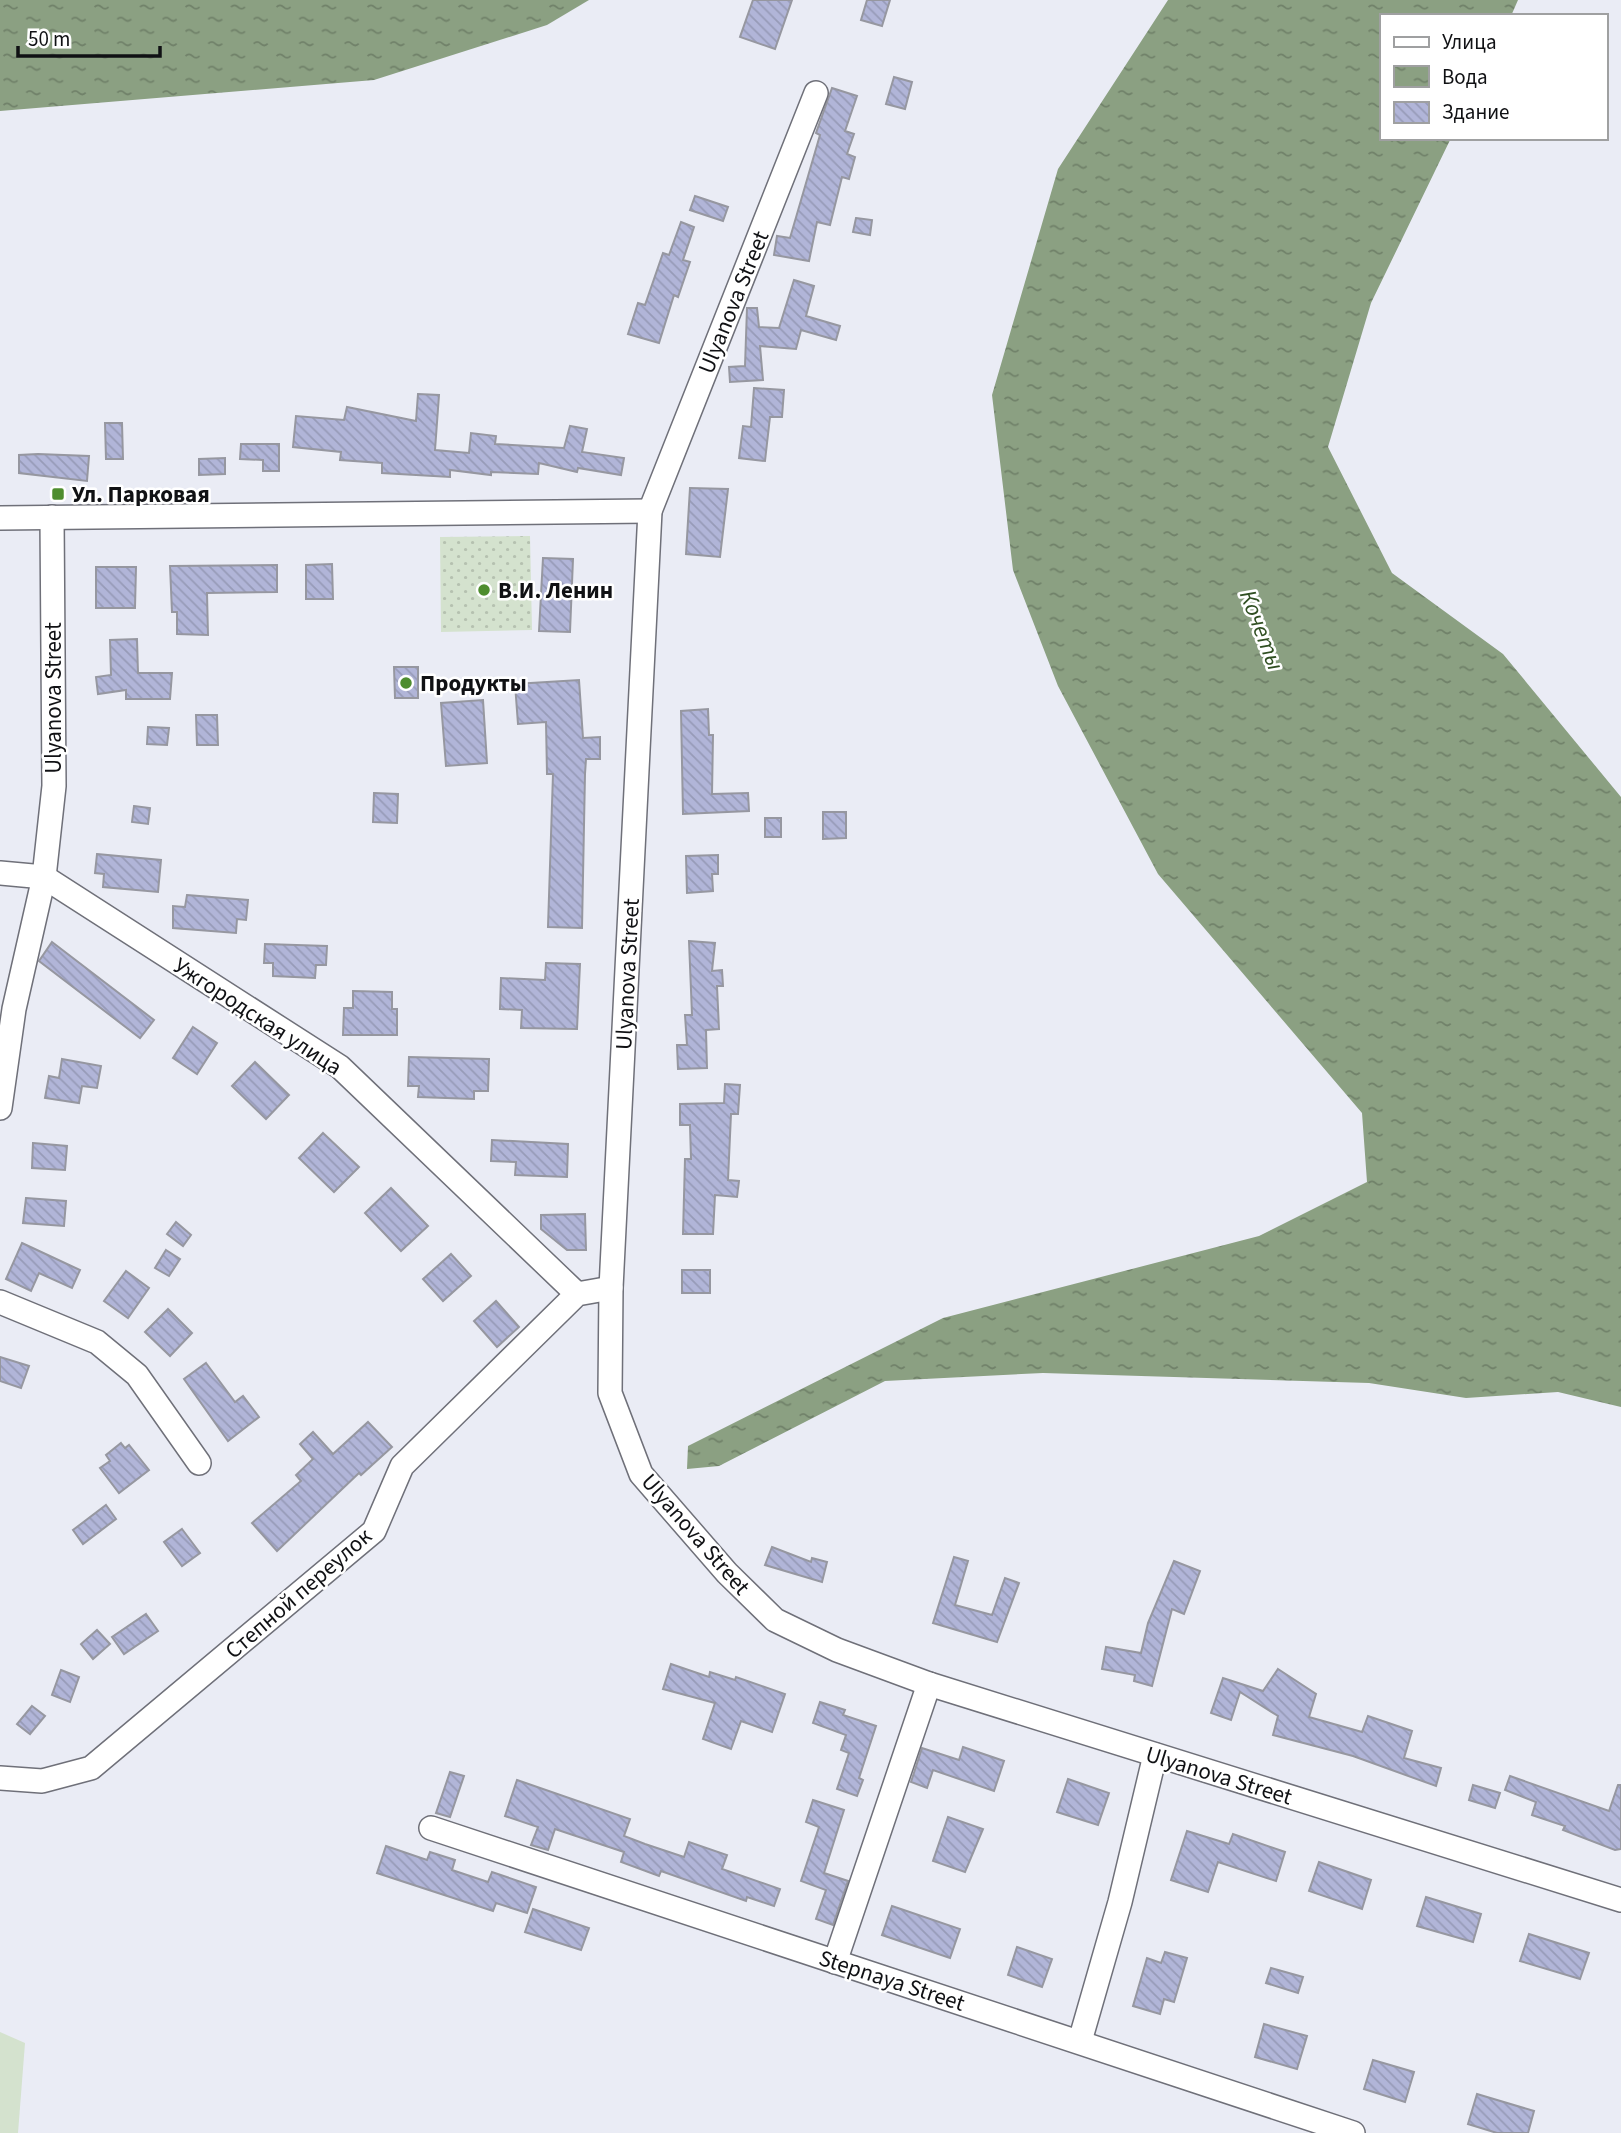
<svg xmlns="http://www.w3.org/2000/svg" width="1621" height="2133" font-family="'Source Sans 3',sans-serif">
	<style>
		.grass { fill: url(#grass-dots) }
		.green { fill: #d4e2ce }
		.water { fill: url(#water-ripples) }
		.building { fill: url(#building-back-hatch); stroke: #9697a0; stroke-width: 2 }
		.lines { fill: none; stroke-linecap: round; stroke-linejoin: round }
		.minor-casing { stroke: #6f7079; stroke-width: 26 }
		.minor { stroke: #fff; stroke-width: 23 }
		.poi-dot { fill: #4e8d2e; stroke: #fff; stroke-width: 2.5 }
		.labels { text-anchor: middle; stroke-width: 5; stroke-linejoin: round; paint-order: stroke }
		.street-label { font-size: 23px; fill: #101114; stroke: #fff }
		.poi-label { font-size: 23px; font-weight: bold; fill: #101114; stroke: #fff; text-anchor: start }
		.water-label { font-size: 24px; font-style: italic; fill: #304f22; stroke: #fff }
	</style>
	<defs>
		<pattern id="grass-dots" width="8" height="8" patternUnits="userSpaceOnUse" patternTransform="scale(1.75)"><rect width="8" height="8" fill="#d4e2ce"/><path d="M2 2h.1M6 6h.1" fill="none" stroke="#b5c1b0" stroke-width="1.8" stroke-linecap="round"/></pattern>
		<pattern id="water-ripples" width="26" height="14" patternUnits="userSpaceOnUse" patternTransform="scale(1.75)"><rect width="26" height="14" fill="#8ba082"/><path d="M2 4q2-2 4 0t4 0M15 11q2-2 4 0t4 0" fill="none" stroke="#708169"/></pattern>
		<pattern id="building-back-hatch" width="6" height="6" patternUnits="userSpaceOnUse" patternTransform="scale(1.75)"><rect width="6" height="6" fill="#b1b5d8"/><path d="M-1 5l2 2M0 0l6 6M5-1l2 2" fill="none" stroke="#979bb8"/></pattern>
	</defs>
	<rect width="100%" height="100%" fill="#eaecf5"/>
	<!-- grass -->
	<path class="grass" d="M530,536L532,630L441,632L440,537Z"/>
	<!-- green -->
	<path class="green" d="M0,2032L25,2043L18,2133H0Z"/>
	<!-- water -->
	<g class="water">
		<path d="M0,0H589L547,25L374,80L0,111Z"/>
		<path d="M1168,0H1518L1511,16H1381V138H1451L1371,303L1328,447L1392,573L1503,654L1621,797V1407L1558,1392L1466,1398L1369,1383L1043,1373L885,1381L719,1466L687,1469L688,1446L943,1318L1259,1236L1367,1182L1362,1113L1158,874L1058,686L1013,570L992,395L1058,169Z"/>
	</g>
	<!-- building -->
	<g class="building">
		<path d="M753,0H792L775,49L740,37Z"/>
		<path d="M867,0H890L882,26L861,20Z"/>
		<path d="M894,77L912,82L905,109L886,104Z"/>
		<path d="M832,88L857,96L845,131L854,134L847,154L855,157L849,179L842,177L830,225L817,222L809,261L774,255L777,236L790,238L820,135L816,133Z"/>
		<path d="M695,196L728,207L723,221L690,210Z"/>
		<path d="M856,218L872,220L870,235L853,232Z"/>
		<path d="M681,222L694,227L683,260L690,262L678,297L674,295L659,343L628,334L638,303L645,305L663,253L669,255Z"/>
		<path d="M794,280L814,286L806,316L840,326L836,340L801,330L796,349L760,346L763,380L730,382L729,367L745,366L747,308H757L759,327L779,328Z"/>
		<path d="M754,388L784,390L782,417H770L765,461L739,458L743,426L751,427Z"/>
		<path d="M418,394L439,395L435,450L469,453L471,433L496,436L495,444L564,448L570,426L587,429L582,452L624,458L621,475L578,468L577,472L539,463L538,474L491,472V475L450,470V477L382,473V463L340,460L341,452L293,447L296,416L344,420L347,407L416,421Z"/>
		<path d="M105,423H122L123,459H106Z"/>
		<path d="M241,444H279V471H263V460L240,459Z"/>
		<path d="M38,454L89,456L87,481L19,473V455Z"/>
		<path d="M225,458V474L199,475V459Z"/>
		<path d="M690,488L728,489L720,557L686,554Z"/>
		<path d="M543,558L573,559L570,632L539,631Z"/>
		<path d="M332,564L333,599H306V565Z"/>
		<path d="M277,565V592L207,593L208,635L177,634V612H172L170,566Z"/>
		<path d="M96,567H136L135,608H96Z"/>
		<path d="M137,639L138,673H172L170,699H126V690L98,694L96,677L111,675L110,640Z"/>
		<path d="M394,667H418V698H395Z"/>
		<path d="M579,680L583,738L600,737V759H586L585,774L582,928L548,927L553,774H547L546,722L518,724L515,684Z"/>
		<path d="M483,700L487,763L446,766L441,703Z"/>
		<path d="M708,709L709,735H713L712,794L748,793L749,811L683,814L681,711Z"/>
		<path d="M196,715H217L218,745H197Z"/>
		<path d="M148,727L169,728L167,745L147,744Z"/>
		<path d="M374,793L398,794L397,823L373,822Z"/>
		<path d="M134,806L150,808L148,824L132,822Z"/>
		<path d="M823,812H846V838L823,839Z"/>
		<rect x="765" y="818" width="16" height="19"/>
		<path d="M97,854L161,860L158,892L103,887L104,874L95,873Z"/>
		<path d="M718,855V874H712L713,891L687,893L686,856Z"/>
		<path d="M187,895L248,900L246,920L237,919L236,933L173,928V906L185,907Z"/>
		<path d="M689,941L715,943L712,971L722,970L723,986H717L719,1029L706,1030L707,1068L678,1069L677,1045H687L685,1015H692Z"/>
		<path d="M52,942L154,1020L140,1038L39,961Z"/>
		<path d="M265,944L327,946L326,965H316L315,978L273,976V963H264Z"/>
		<path d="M546,963L580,964L577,1029L521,1028L522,1010L500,1009L501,978L545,980Z"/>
		<path d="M353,991L392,992V1009H397V1035H343L344,1008H353Z"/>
		<path d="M193,1027L217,1043L197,1074L173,1058Z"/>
		<path d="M409,1057L489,1059L488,1091H474V1099L418,1097L419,1086H408Z"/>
		<path d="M62,1059L101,1066L97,1088L82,1086L79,1103L45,1098L49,1076L59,1078Z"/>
		<path d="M255,1062L289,1095L266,1119L232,1086Z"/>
		<path d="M725,1084L740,1085L738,1114H731L728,1180L739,1181L737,1197L715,1195L713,1234H683L685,1159H691L690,1125H680V1104L724,1103Z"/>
		<path d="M323,1133L359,1167L334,1192L299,1158Z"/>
		<path d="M492,1140L568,1144L567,1177L515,1175L516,1162L491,1161Z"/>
		<path d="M33,1143L67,1146L65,1170L32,1168Z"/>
		<path d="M391,1188L428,1226L401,1251L365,1213Z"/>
		<path d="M26,1198L66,1201L64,1226L23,1223Z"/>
		<path d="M585,1214L586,1250H567L541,1229V1215Z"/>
		<path d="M176,1222L191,1235L183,1246L167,1234Z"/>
		<path d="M22,1243L80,1270L72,1288L39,1273L31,1291L6,1279Z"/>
		<path d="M166,1250L180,1259L169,1276L155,1268Z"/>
		<path d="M451,1254L471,1276L443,1301L423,1279Z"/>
		<rect x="682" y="1270" width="28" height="23"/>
		<path d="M126,1271L149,1288L128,1318L104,1301Z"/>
		<path d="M496,1301L519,1327L497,1347L474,1321Z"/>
		<path d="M168,1309L192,1333L170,1356L145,1332Z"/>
		<path d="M0,1357L29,1366L21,1388L0,1381Z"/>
		<path d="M206,1363L235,1402L243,1396L259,1417L228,1441L184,1379Z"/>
		<path d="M368,1422L392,1447L361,1475L359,1473L277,1551L252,1523L301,1481L296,1475L313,1459L300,1444L313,1432L333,1454Z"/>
		<path d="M121,1443L125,1448L129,1445L149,1470L119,1493L100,1468L110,1461L106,1455Z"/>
		<path d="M106,1505L116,1519L83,1544L73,1530Z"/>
		<path d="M182,1529L200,1553L182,1566L164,1542Z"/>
		<path d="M772,1547L811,1562L812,1558L827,1562L822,1582L765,1565Z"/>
		<path d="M954,1557L968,1561L955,1605L992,1615L1005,1578L1019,1583L997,1642L933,1623Z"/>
		<path d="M1174,1561L1200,1571L1184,1614L1172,1609L1152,1686L1134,1681L1135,1675L1102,1669L1106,1647L1141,1653L1148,1623Z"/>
		<path d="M146,1614L158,1631L124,1654L112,1637Z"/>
		<path d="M97,1630L110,1644L93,1659L81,1644Z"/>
		<path d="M671,1664L709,1677L710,1672L735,1680L736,1677L785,1694L772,1732L741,1721L731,1749L703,1739L715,1703L663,1689Z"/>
		<path d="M1278,1669L1316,1694L1309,1717L1362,1732L1368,1716L1412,1731L1404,1758L1441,1768L1436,1786L1353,1756L1273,1735L1278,1716L1240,1692L1231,1720L1211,1713L1223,1678L1263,1691Z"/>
		<path d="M61,1670L79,1677L70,1702L52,1695Z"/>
		<path d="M820,1702L845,1710L843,1715L876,1726L859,1778L863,1780L857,1796L837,1789L849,1753L841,1750L846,1735L813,1723Z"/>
		<path d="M32,1706L45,1716L30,1734L17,1724Z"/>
		<path d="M963,1747L1004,1761L994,1791L933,1770L927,1788L911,1782L922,1748L959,1760Z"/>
		<path d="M450,1772L464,1776L450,1817L436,1813Z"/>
		<path d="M1510,1776L1609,1811L1618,1785H1621V1849L1615,1850L1563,1830L1565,1826L1532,1815L1536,1802L1505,1790Z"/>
		<path d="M1068,1779L1109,1793L1098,1825L1057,1812Z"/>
		<path d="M517,1780L630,1819L624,1836L645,1844L684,1857L689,1842L727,1855L722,1869L780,1889L774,1906L747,1897L746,1901L661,1871L659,1876L643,1870L621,1862L624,1852L555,1829L548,1850L531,1845L538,1827L505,1816Z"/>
		<path d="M1473,1785L1500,1793L1495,1808L1469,1800Z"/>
		<path d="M813,1800L844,1810L824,1873L848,1881L833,1925L816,1919L826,1890L801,1881L819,1827L806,1822Z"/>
		<path d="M948,1817L983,1829L965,1872L933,1861Z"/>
		<path d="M1187,1831L1229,1844L1233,1834L1285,1852L1276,1881L1218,1862L1208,1892L1171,1880Z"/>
		<path d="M386,1846L427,1860L430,1852L455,1860L452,1870L488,1882L492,1872L536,1887L527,1913L496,1903L493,1911L377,1873Z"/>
		<path d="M1319,1862L1371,1880L1362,1909L1309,1891Z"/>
		<path d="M1426,1897L1481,1914L1473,1942L1417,1926Z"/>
		<path d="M892,1906L960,1929L950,1958L882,1935Z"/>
		<path d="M533,1909L589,1928L581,1950L525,1932Z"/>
		<path d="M1529,1934L1589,1953L1580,1979L1520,1961Z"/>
		<path d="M1017,1947L1052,1959L1042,1987L1008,1975Z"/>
		<path d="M1165,1952L1187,1958L1174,2002L1164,1999L1160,2014L1133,2006L1147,1958L1161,1963Z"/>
		<path d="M1271,1968L1303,1977L1298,1993L1266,1983Z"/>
		<path d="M1264,2024L1307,2036L1297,2069L1255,2057Z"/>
		<path d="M1373,2060L1414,2072L1405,2102L1364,2089Z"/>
		<path d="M1477,2094L1534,2111L1528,2133H1497L1468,2124Z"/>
	</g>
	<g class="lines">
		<!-- minor casing -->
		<g class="minor-casing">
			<g id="minor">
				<path d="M816,93L650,511L611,1288L610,1393L641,1474L727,1573L775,1620L837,1650L929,1684L1621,1900"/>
				<path d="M0,518L650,511"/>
				<path d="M0,873L44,877L340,1067L577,1294"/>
				<path d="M0,1108L14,1009L44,877L54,786L52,517"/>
				<path d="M0,1302L97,1342L137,1375L199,1463"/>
				<path d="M0,1778L42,1781L91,1768L374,1531L402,1466L577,1294L611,1288"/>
				<path d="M431,1828L1353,2133"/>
				<path d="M835,1962L929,1684"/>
				<path d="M1080,2041L1120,1902L1155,1755"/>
			</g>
		</g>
		<!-- minor -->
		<use href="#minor" class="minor"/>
	</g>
	<!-- markers -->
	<g class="poi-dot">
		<rect x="51" y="487" width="14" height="14" rx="3.5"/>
		<circle cx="484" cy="590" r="7"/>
		<circle cx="406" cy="683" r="7"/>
	</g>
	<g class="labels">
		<!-- street labels -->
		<g class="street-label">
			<text transform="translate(733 302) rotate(-68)" y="8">Ulyanova Street</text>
			<text transform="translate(53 698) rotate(-90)" y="8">Ulyanova Street</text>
			<text transform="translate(627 974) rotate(-87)" y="8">Ulyanova Street</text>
			<text transform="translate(258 1016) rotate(33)" y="8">Ужгородская улица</text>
			<text transform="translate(696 1534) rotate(49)" y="8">Ulyanova Street</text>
			<text transform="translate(298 1593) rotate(-41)" y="8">Степной переулок</text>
			<text transform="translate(1219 1775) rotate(17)" y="8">Ulyanova Street</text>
			<text transform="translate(892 1980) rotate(18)" y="8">Stepnaya Street</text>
		</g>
		<!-- poi labels -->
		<g class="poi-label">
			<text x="72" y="502">Ул. Парковая</text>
			<text x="498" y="598">В.И. Ленин</text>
			<text x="420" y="691">Продукты</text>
		</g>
		<!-- water labels -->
		<g class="water-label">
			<text transform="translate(1262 630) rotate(69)" y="8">Кочеты</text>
		</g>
	</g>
	<!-- legend -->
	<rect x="1380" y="14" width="228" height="126" fill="#ffffff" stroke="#9fa0a1" stroke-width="2"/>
	<rect x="1394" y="37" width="35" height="10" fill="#ffffff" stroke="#9fa0a1" stroke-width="2"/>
	<text x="1442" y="49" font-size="21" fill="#101114">Улица</text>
	<rect x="1394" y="66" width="35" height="21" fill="url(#water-ripples)" stroke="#9fa0a1" stroke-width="2"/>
	<text x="1442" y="84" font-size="21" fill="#101114">Вода</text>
	<rect x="1394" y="102" width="35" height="21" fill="url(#building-back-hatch)" stroke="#9fa0a1" stroke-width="2"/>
	<text x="1442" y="119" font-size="21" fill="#101114">Здание</text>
	<!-- scale -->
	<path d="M18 46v10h142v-10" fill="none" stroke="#101114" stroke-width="3.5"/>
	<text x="28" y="46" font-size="21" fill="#101114" stroke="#ffffff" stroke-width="5" paint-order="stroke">50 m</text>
</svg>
